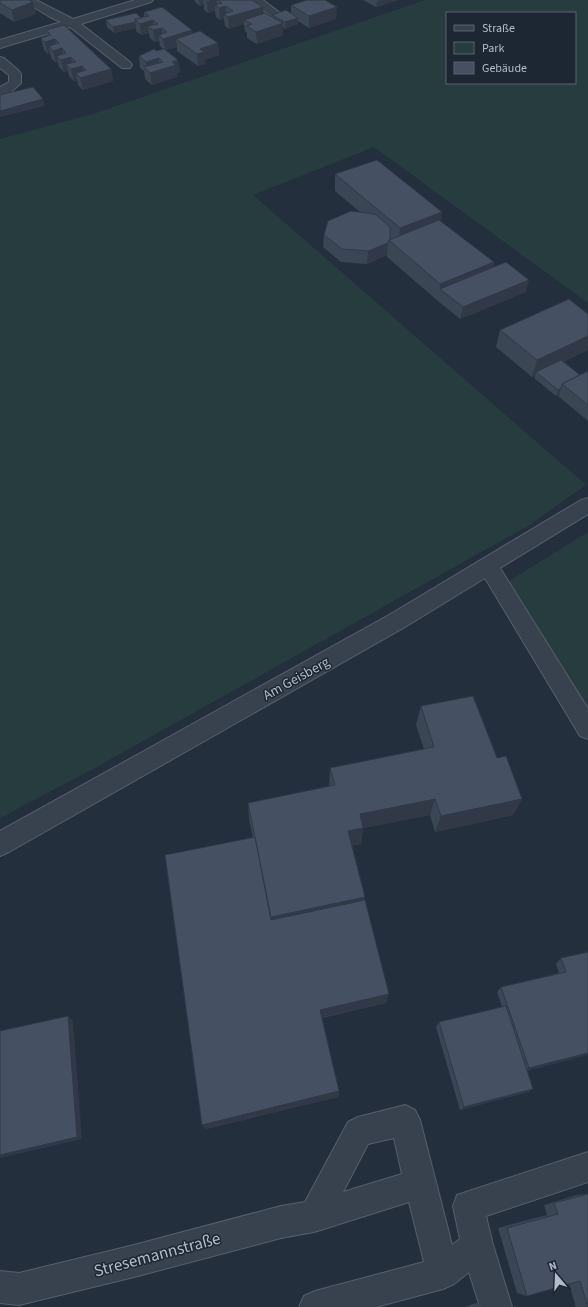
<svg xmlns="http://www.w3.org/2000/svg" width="588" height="1307" font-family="'Source Sans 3',sans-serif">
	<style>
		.green { fill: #263c3f; fill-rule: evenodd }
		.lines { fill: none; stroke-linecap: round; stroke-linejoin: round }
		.minor-casing { stroke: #565f6c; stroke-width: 2 }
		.minor { fill: #38414e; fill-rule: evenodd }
		.wall { fill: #3b4654 }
		.shaded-wall { fill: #303945 }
		.building { fill: #455162; stroke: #303945 }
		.labels { text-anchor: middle; stroke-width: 3; stroke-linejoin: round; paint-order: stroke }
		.street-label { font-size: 14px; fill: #b4bcc9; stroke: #1d2633 }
		.near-street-label { font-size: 17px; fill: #b4bcc9; stroke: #1d2633 }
	</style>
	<rect width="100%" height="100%" fill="#242f3e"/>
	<!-- green -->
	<g class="green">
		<path d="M425,0H588V303L374,147L253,195L586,485L528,526L93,769L0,818V139L93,114ZM447,13H575V83H447Z"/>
		<path d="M588,532V712L507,582Z"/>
	</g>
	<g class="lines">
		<!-- minor casing -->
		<g class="minor-casing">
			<g id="minor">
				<path d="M22,0H36L73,19L135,0H153L151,2L81,24L130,62L132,65L130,68H122L70,27L0,48V40L61,22L50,17Z"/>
				<path d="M249,0H263L284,16L282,18H274Z"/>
				<path d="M0,57L4,58L19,71L21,74V83L10,93L0,95V87L9,82V75L0,68Z"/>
				<path d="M588,498V514L500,568L588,709V739L580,736L485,578L405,627L9,852L0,856V831L389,615L581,500Z"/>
				<path d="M405,1105L415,1110L420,1120L452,1245L460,1239L453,1206L457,1195L588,1152V1182L486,1216L493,1245L512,1307H480L469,1272L454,1284L443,1289L376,1307H299L304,1296L315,1291L424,1262L409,1202L314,1232L281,1238L134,1277L19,1305L0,1303V1271L19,1273L134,1245L281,1206L305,1202L348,1122L358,1117ZM394,1138L402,1174L343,1192L368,1144Z"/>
			</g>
		</g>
		<!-- minor -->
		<use href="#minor" class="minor"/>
	</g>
	<!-- wall -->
	<g class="wall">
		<path d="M0,0L33,2L36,14L14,22L0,13Z"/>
		<path d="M195,0H252L263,7V13L272,17V15L291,13V5L336,19L309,28L298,21V24L285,29L283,27V35L257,44L247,38V33L245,31L244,24L229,29L225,26L224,19L220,20L216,17L215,11L208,13L204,10V5L200,6L195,2Z"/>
		<path d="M363,0H398L376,7Z"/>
		<path d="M144,12L192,30V34L218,43L219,55L204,60L205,64L198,66L177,51V47L166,50L178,60L180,72L177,73V77L152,85L145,79L144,71L140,68L139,56L163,49L160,46L159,41L155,42L150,38L149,33L141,35L136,31V28L114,33L107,27L106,20L141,18L144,17Z"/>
		<path d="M46,30L111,69L113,81L83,90L78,85L77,80L74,81L69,76L68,71L64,72L59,67L58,62L56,63L51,58L50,53L48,54L44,50L41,38L47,36Z"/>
		<path d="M335,174L441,222L494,262L493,268L526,292L460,319L438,301L387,257V255L367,264L341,262L323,247L324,235L360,212L335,191Z"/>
		<path d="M588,314V350L563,362L580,375L588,371V421L558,396L559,395L556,396L534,378L535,376L532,377L496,347L500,330Z"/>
		<path d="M421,706L497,758L522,799L513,815L435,832L430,815L363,828L361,844L352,845L365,900L386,1003L322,1018L339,1091L338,1097L206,1129L253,838L249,819L248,803L329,787L330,768L424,749L416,725Z"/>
		<path d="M588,952L527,1071L533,1089L528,1092L460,1110L436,1027L439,1022L502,1007L497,992L501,987L559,973L556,964L561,958Z"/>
		<path d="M588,1194V1307H576L569,1284L527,1296L517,1293L498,1228L547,1215L544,1205L577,1195Z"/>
		<path d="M476,1303L483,1306V1307H465Z"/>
	</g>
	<!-- shaded-wall -->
	<g class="shaded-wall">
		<path d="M199,0H203L204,5L200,6Z"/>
		<path d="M213,0H217V7L215,5V11L208,13L207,2Z"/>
		<path d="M381,0H398L376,7L377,1Z"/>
		<path d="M33,2L36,14L14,22L12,10Z"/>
		<path d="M226,6V16L224,14V19L220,20L219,8Z"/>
		<path d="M263,7L264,19L244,20V24L229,29L228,17Z"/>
		<path d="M337,7L336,19L309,28V16Z"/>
		<path d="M298,18V24L285,29V22Z"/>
		<path d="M153,20L154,30L162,28L163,38L159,35V41L155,42L153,30L148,26L149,33L141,35L140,24Z"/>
		<path d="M135,22L136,28L114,33L113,27Z"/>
		<path d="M283,23V35L257,44L256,32Z"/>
		<path d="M192,30L193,42L176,39L177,47L165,50L163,39Z"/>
		<path d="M55,39L57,50L62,48L64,59L71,57L73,69L82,66L84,77L111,69L113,81L83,90L80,78L76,73L77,80L74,81L71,69L66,64L68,71L64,72L61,60L57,56L58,62L56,63L53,51L49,46L50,53L48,54L45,42Z"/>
		<path d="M218,43L219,55L204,60L205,64L198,66L197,54L200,49Z"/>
		<path d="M159,58L160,70H147L146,62Z"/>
		<path d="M178,60L180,72L177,73V77L152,85L150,73L172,62Z"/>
		<path d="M43,99L45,106L0,117V111Z"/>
		<path d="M442,212L440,229L398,245L400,228Z"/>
		<path d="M388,243L387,255L367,264L368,251Z"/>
		<path d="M494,262L490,279L440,289V284Z"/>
		<path d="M529,280L526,292L460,319L463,307Z"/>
		<path d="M588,336V350L539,374L536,372L535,376L532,377L537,360Z"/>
		<path d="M561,388L559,395L556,396L558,390Z"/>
		<path d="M435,799L430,815L363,828L361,844L346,847L348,831L360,814Z"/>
		<path d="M522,799L513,815L435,832L441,816Z"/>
		<path d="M365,897L362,911L272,930L271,917Z"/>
		<path d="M389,994L386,1003L319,1018L320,1010Z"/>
		<path d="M68,1016L73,1021L82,1139L0,1158V1155Z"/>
		<path d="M588,1053V1055L523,1072L529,1068Z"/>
		<path d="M533,1089L528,1092L460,1110L464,1107Z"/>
		<path d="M339,1091L338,1097L206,1129L202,1125Z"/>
	</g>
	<!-- building -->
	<g class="building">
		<path d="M0,0H29L33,2L12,10L0,3Z"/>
		<path d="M205,0H213L207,2Z"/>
		<path d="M218,0H252L263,7L228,17L224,14L233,11L226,6L219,8L215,5L222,3Z"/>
		<path d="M307,0H325L337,7L309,16L291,5Z"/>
		<path d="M162,7L192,30L163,39L159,35L167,32L162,28L153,30L148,26L158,24L153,20L140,24L135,19L149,16L144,12Z"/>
		<path d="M286,10L298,18L285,22L272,15Z"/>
		<path d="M136,13L141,18L135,19V22L113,27L106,20Z"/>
		<path d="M265,13L283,23L256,32L247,26L252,24L244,20Z"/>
		<path d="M64,25L111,69L80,78L76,73L86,70L82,66L71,69L66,64L76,62L71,57L61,60L57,56L66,53L62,48L53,51L49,46L59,43L55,39L45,42L41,38L51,35L46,30Z"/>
		<path d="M200,31L218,43L200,49L204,52L197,54L176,39Z"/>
		<path d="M154,49L156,51L164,49L178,60L172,62L176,65L150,73L144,67L163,62L159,58L146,62L139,56Z"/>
		<path d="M33,87L43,99L0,111V95Z"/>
		<path d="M377,160L442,212L400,228L335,174Z"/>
		<path d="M351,211L375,214L390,227V239L389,240L388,243L368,251L342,249L324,235L328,221Z"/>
		<path d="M439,220L494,262L440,284L389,240Z"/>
		<path d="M506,262L529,280L463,307L440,289Z"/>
		<path d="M569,299L588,314V336L537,360L500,330Z"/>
		<path d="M561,360L580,375L562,384L561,388L558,390L536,372Z"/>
		<path d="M588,371V405L562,384Z"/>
		<path d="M473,696L497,758L506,756L522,799L441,816L435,799L360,814L363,828L348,831L365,897L271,917L248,803L335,785L330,768L434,747L421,706Z"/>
		<path d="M255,837L271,920L365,900L389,994L320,1010L339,1091L202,1125L165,855Z"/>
		<path d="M588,952V1053L529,1068L501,987L566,972L561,958Z"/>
		<path d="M506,1006L533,1089L464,1107L439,1022Z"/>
		<path d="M68,1016L77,1137L0,1155V1031Z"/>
		<path d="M588,1194V1307L580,1281L527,1296L507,1228L558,1214L554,1203Z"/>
	</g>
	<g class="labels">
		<!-- street labels -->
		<g class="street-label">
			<text transform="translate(296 678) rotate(-29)" y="5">Am Geisberg</text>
		</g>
		<!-- near-street labels -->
		<g class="near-street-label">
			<text transform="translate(157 1254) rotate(-15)" y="6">Stresemannstraße</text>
		</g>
	</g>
	<!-- legend -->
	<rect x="446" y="12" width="130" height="72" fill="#1d2633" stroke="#59626f"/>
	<rect x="454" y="25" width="20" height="6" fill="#38414e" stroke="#59626f"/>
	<text x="482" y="32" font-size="12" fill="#b4bcc9">Straße</text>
	<rect x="454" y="42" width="20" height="12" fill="#263c3f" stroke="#59626f"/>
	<text x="482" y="52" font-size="12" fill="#b4bcc9">Park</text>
	<rect x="454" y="62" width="20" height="12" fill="#455162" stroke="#59626f"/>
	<text x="482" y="72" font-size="12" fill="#b4bcc9">Gebäude</text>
	<!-- north arrow -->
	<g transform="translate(556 1275) rotate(341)" stroke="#1d2633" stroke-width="3" paint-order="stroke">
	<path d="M0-3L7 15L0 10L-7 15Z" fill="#b4bcc9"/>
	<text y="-6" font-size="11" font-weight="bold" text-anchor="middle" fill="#b4bcc9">N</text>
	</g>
</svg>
